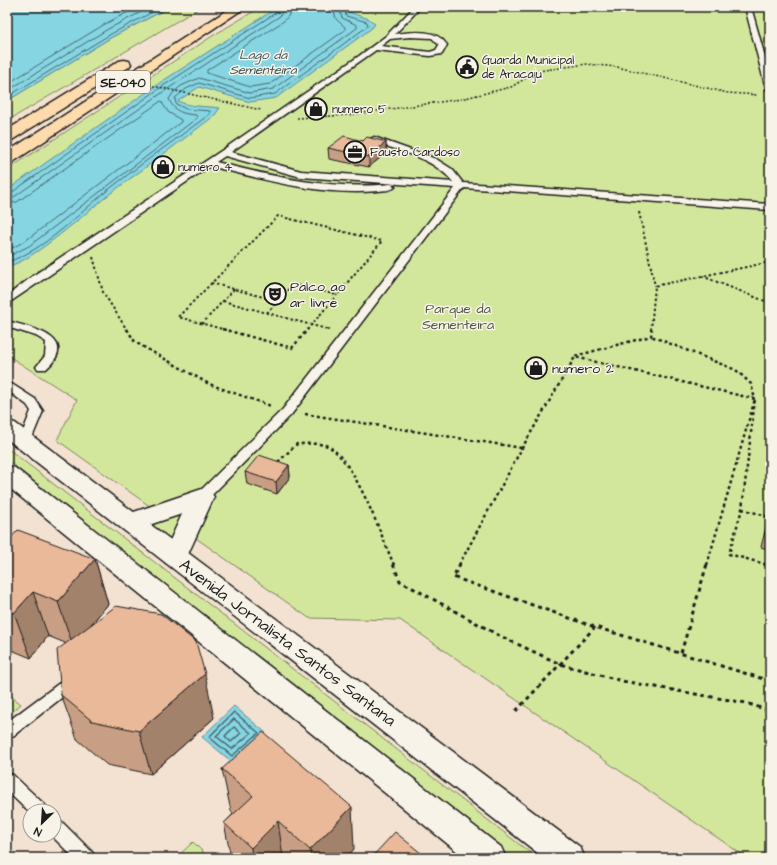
<svg xmlns="http://www.w3.org/2000/svg" width="777" height="865" font-family="'Architects Daughter',sans-serif">
	<style>
		.green { fill: #d3e79c; stroke: #78825c }
		.water { fill: #86d5e3; stroke: #5c8b93 }
		.lines { fill: none; stroke-linecap: round; stroke-linejoin: round }
		.shore-far1 { stroke: #46666c; stroke-width: 1 }
		.shore { stroke: #46666c; stroke-width: 1.5 }
		.lane-casing { stroke: #1c1c1c; stroke-width: 3 }
		.street-casing { stroke: #1c1c1c; stroke-width: 3 }
		.secondary-casing { stroke: #1c1c1c; stroke-width: 3 }
		.primary-casing { stroke: #1c1c1c; stroke-width: 3 }
		.path-far3 { stroke: #1c1c1c; stroke-width: 1.5; stroke-dasharray: 2 2; stroke-linecap: butt }
		.path-far2 { stroke: #1c1c1c; stroke-width: 2; stroke-dasharray: 2.5 2.5; stroke-linecap: butt }
		.path-far1 { stroke: #1c1c1c; stroke-width: 2.5; stroke-dasharray: 3 3; stroke-linecap: butt }
		.path { stroke: #1c1c1c; stroke-width: 3; stroke-dasharray: 4 4; stroke-linecap: butt }
		.lane { fill: #f7f3e8; fill-rule: evenodd }
		.street { fill: #f7f3e8; fill-rule: evenodd }
		.secondary { fill: #f7f3e8; fill-rule: evenodd }
		.primary { fill: #fedbac; fill-rule: evenodd }
		.wall { fill: #c89f84; stroke: #1c1c1c }
		.shaded-wall { fill: #a3826c; stroke: #1c1c1c }
		.building { fill: #e9b99a; stroke: #1c1c1c }
		.labels { text-anchor: middle; stroke-width: 3; stroke-linejoin: round; paint-order: stroke }
		.far-poi-label { font-size: 12px; fill: #1c1c1c; stroke: #f7f3e8; text-anchor: start }
		.far-water-label { font-size: 13px; font-style: italic; fill: #3c5458; stroke: #f7f3e8 }
		.shield { fill: #f7f3e8; stroke: #5e5c59; stroke-width: 1 }
		.shield-label { font-size: 13px; font-weight: bold; fill: #1c1c1c }
		.poi-label { font-size: 14px; fill: #1c1c1c; stroke: #f7f3e8; text-anchor: start }
		.park-label { font-size: 14px; fill: #535942; stroke: #f7f3e8 }
		.near-street-label { font-size: 17px; fill: #1c1c1c; stroke: #f7f3e8 }
	</style>
	<rect width="100%" height="100%" fill="#f3e2d1"/>
	<filter id="ink" filterUnits="userSpaceOnUse"><feTurbulence type="fractalNoise" baseFrequency=".025" numOctaves="2"/><feDisplacementMap in="SourceGraphic" scale="8" xChannelSelector="R" yChannelSelector="G"/><feConvolveMatrix kernelMatrix="1 2 1 2 8 2 1 2 1" color-interpolation-filters="sRGB"/></filter>
	<g filter="url(#ink)">
		<!-- green -->
		<g class="green">
			<path d="M170,7H201L7,121V101L112,37Z"/>
			<path d="M261,7H770V858H747L400,620L309,618L179,526L171,540L147,523L165,517L57,440L77,400L7,355V170L214,35Z"/>
			<path d="M7,448L537,858H508L7,460Z"/>
			<path d="M7,693L21,704L7,717Z"/>
			<path d="M193,842L209,858H176Z"/>
		</g>
		<!-- water -->
		<g class="water">
			<path d="M7,7H170L112,37L7,101Z"/>
			<path d="M278,7H346L349,12L369,19L375,24L372,28L276,98L250,102L199,87L178,101C190,107 205,106 220,108L214,116C180,142 146,167 111,193C91,208 29,265 7,266V190L161,82Z"/>
			<path d="M234,706L266,733L232,762L202,737Z"/>
		</g>
		<g class="lines">
			<!-- shore-far1 -->
			<g class="shore-far1">
				<path d="M290,7L289,15L284,21L207,70V73L250,87L270,84L345,30V27L336,19L333,7"/>
				<path d="M7,84L105,24L138,7"/>
				<path d="M7,91L108,29L151,7"/>
				<path d="M7,97L111,34L162,7"/>
				<path d="M7,193H11L163,86L277,12L279,7"/>
				<path d="M7,198L14,197L166,90L280,16L284,7"/>
				<path d="M7,204L17,202L161,101L168,112L181,120V122L25,241L7,251"/>
				<path d="M7,257L29,246L197,118L196,115C183,114 174,112 169,99L174,92L181,86L199,78L250,93L273,89L357,28V25L342,18L339,7"/>
				<path d="M7,262C44,251 78,214 108,190C141,164 176,139 210,114V111L186,109L176,104L175,98L186,89L199,83L250,98L275,94L368,26L367,22L346,16L344,7"/>
			</g>
			<!-- shore -->
			<g class="shore">
				<path d="M234,712L259,733L232,756L209,737Z"/>
				<path d="M234,719L251,733L232,749L216,736Z"/>
				<path d="M234,727L241,733L231,742L225,736Z"/>
			</g>
			<!-- lane casing -->
			<g class="lane-casing">
				<g id="lane">
					<path d="M414,7H421L395,34C412,32 436,28 447,45L442,54L430,56L376,50L231,152L301,171L453,182C434,158 399,151 371,141L370,139L374,137L436,159L452,169L463,183L770,204V210L464,188L291,415L207,500H197L196,497L197,494L283,409L455,188L301,177L225,156L216,162C274,177 330,190 391,184L395,187C391,191 384,190 378,191C321,196 265,180 210,166L7,304V296L34,275L221,151L359,56L386,36ZM410,37L432,38L439,45L436,50L430,52L381,46L390,39Z"/>
					<path d="M745,7H751L770,75V91L766,89Z"/>
					<path d="M7,321C30,327 82,338 46,369H38L36,367L45,356L46,342L36,336L7,327Z"/>
					<path d="M7,381L35,399L43,411L29,445H21L19,442L31,411L27,405L7,390Z"/>
					<path d="M74,674L79,676L82,680L79,684L13,736L7,738V722L69,676Z"/>
					<path d="M7,773L13,775L45,805L47,811H30V813L7,791Z"/>
					<path d="M54,818L60,820L92,852L95,858H74L51,835H54Z"/>
				</g>
			</g>
			<!-- street casing -->
			<g class="street-casing">
				<path id="street" d="M202,489L210,491L214,497L184,563L175,565L166,563L163,556L182,514L131,531L122,528L119,522L122,516Z"/>
			</g>
			<!-- secondary casing -->
			<g class="secondary-casing">
				<g id="secondary">
					<path d="M7,421L15,423L580,847L585,858H544L7,439Z"/>
					<path d="M7,466L15,468L501,847L506,858H465L7,486Z"/>
				</g>
			</g>
			<!-- primary casing -->
			<g class="primary-casing">
				<g id="primary">
					<path d="M232,7H246L13,162L7,164V152Z"/>
					<path d="M124,60L129,61L131,64L129,67L12,140L7,142V130L119,61Z"/>
				</g>
			</g>
			<!-- path-far3 -->
			<g class="path-far3">
				<path d="M149,85L261,110"/>
				<path d="M297,118L349,115L461,99L511,87L538,71L587,64L617,67L728,93L758,95"/>
			</g>
			<!-- path-far2 -->
			<g class="path-far2">
				<path d="M639,212L655,286"/>
				<path d="M93,257L103,292L127,330"/>
				<path d="M702,276L770,303"/>
				<path d="M211,283L278,301"/>
				<path d="M223,301L330,330"/>
				<path d="M267,313L293,284L337,295"/>
				<path d="M202,324L234,289"/>
				<path d="M226,330L178,317L278,216L382,241L337,295"/>
				<path d="M307,330L337,295"/>
				<path d="M651,330L655,286L770,262"/>
			</g>
			<!-- path-far1 -->
			<g class="path-far1">
				<path d="M127,329L135,342L209,384L271,406"/>
				<path d="M222,329L292,348L308,329"/>
				<path d="M326,329L330,330"/>
				<path d="M575,356L651,336L652,329"/>
				<path d="M305,414L522,448"/>
				<path d="M278,462L297,444C305,444 317,443 325,445C353,454 382,538 394,565"/>
				<path d="M742,509L770,517"/>
				<path d="M459,565L522,448L575,357L755,399L751,384L736,370L651,336"/>
				<path d="M707,565L755,399L742,509L729,554L768,565"/>
			</g>
			<!-- path -->
			<g class="path">
				<path d="M393,564L400,581L500,636L560,664L622,681L746,703L770,711"/>
				<path d="M460,564L453,577L595,627L770,681"/>
				<path d="M764,564L770,566"/>
				<path d="M681,653L707,564"/>
				<path d="M516,711L595,627"/>
			</g>
			<!-- lane -->
			<use href="#lane" class="lane"/>
			<!-- street -->
			<use href="#street" class="street"/>
			<!-- secondary -->
			<use href="#secondary" class="secondary"/>
			<!-- primary -->
			<use href="#primary" class="primary"/>
		</g>
		<!-- wall -->
		<g class="wall">
			<path d="M363,141L386,142V153L369,167L329,159L328,148Z"/>
			<path d="M289,465L290,477L277,494L247,484L245,472Z"/>
			<path d="M770,515V550L761,547L767,523Z"/>
			<path d="M7,542L95,559L108,604L90,626L214,718L151,774L107,765L77,739L61,695L65,643L48,636L31,658L7,648Z"/>
			<path d="M222,769L354,849L346,858H231L224,823L233,814L231,811Z"/>
		</g>
		<!-- shaded-wall -->
		<g class="shaded-wall">
			<path d="M386,142V153L369,167V157Z"/>
			<path d="M289,465L290,477L277,494L276,482Z"/>
			<path d="M95,559L108,604L73,646L58,602Z"/>
			<path d="M33,592L48,636L31,658L14,613Z"/>
			<path d="M205,674L214,718L151,774L139,731Z"/>
			<path d="M352,807L354,849L346,858H311L310,850Z"/>
			<path d="M278,821L283,858H252L251,848Z"/>
		</g>
		<!-- building -->
		<g class="building">
			<path d="M344,136L363,141L367,137L386,142L369,157L328,148Z"/>
			<path d="M259,455L289,465L276,482L245,472Z"/>
			<path d="M770,516V537L765,535Z"/>
			<path d="M18,530L95,559L58,602L33,592L14,613L7,611V542Z"/>
			<path d="M116,606L161,614L196,642L205,674L139,731L92,721L61,695L57,650Z"/>
			<path d="M263,732L352,807L310,850L278,821L251,848L224,823L253,796L222,769Z"/>
			<path d="M395,832L427,858H371Z"/>
		</g>
	</g>
	<!-- icons -->
	<defs>
		<g id="civic-ring" transform="scale(1.15)"><circle r="9.5" fill="#f7f3e8" stroke="#1c1c1c" stroke-width="1.5"/><path d="M-.6-6.5H3V-4.5H.6V-3L4-1V1h2V6H-6V1h2V-1L-.6-3ZM-1.2 2.5V6h2.4V2.5Z" fill="#1c1c1c"/></g>
		<g id="shop-ring" transform="scale(1.15)"><circle r="9.5" fill="#f7f3e8" stroke="#1c1c1c" stroke-width="1.5"/><path d="M-5-2.5h2.3a2.7 3.5 0 0 1 5.4 0H5L5.5 6h-11ZM-1.5-2.5h3a1.5 2.3 0 0 0-3 0Z" fill="#1c1c1c"/></g>
		<g id="office-ring" transform="scale(1.15)"><circle r="9.5" fill="#f7f3e8" stroke="#1c1c1c" stroke-width="1.5"/><path d="M-6-3h4V-5.5h4V-3h4V5H-6ZM-1-4.5V-3h2v-1.5ZM-6 0V1H6V0Z" fill="#1c1c1c"/></g>
		<g id="theatre-ring" transform="scale(1.15)"><circle r="9.5" fill="#f7f3e8" stroke="#1c1c1c" stroke-width="1.5"/><path d="M-5-5.5Q0-4 5-5.5V0Q5 5 0 6Q-5 5-5 0ZM-3.3-2.5H-1v1.5H-3.3ZM1-2.5H3.3v1.5H1ZM-2.8 1Q0 5.5 2.8 1Z" fill="#1c1c1c"/></g>
	</defs>
	<g fill-rule="evenodd">
		<use href="#civic-ring" x="467" y="67"/>
		<use href="#shop-ring" x="316" y="109"/>
		<use href="#office-ring" x="355" y="152"/>
		<use href="#shop-ring" x="163" y="167"/>
		<use href="#theatre-ring" x="275" y="294"/>
		<use href="#shop-ring" x="536" y="368"/>
	</g>
	<g class="labels">
		<!-- far-poi labels -->
		<g class="far-poi-label">
			<text x="482" y="64">Guarda Municipal<tspan x="482" dy="14">de Aracaju</tspan></text>
			<text x="332" y="113">numero 5</text>
			<text x="370" y="156">Fausto Cardoso</text>
			<text x="178" y="171">numero 4</text>
		</g>
		<!-- far-water labels -->
		<g class="far-water-label">
			<text x="263" y="59">Lago da<tspan x="263" dy="15">Sementeira</tspan></text>
		</g>
		<!-- shield labels -->
		<rect class="shield" x="96" y="71" width="54" height="22" rx="3"/>
		<g class="shield-label">
			<text x="123" y="87">SE-040</text>
		</g>
		<!-- poi labels -->
		<g class="poi-label">
			<text x="290" y="291">Palco ao<tspan x="290" dy="16">ar livre</tspan></text>
			<text x="552" y="373">numero 2</text>
		</g>
		<!-- park labels -->
		<g class="park-label">
			<text x="458" y="313">Parque da<tspan x="458" dy="16">Sementeira</tspan></text>
		</g>
		<!-- near-street labels -->
		<g class="near-street-label">
			<text transform="translate(288 642) rotate(37)" y="6">Avenida Jornalista Santos Santana</text>
		</g>
	</g>
	<!-- margin -->
	<rect width="777" height="865" fill="none" stroke="#f7f3e8" stroke-width="24"/>
	<rect x="12" y="12" width="753" height="841" fill="none" stroke="#1c1c1c" stroke-width="1.5" filter="url(#ink)"/>
	<!-- north arrow -->
	<g transform="translate(42 823) rotate(205)"><circle r="19" fill="#f7f3e8" stroke="#9f9d96"/>
	<path d="M0-3L7 15L0 10L-7 15Z" fill="#1c1c1c"/>
	<text y="-6" font-size="11" font-weight="bold" text-anchor="middle" fill="#1c1c1c">N</text>
	</g>
</svg>
